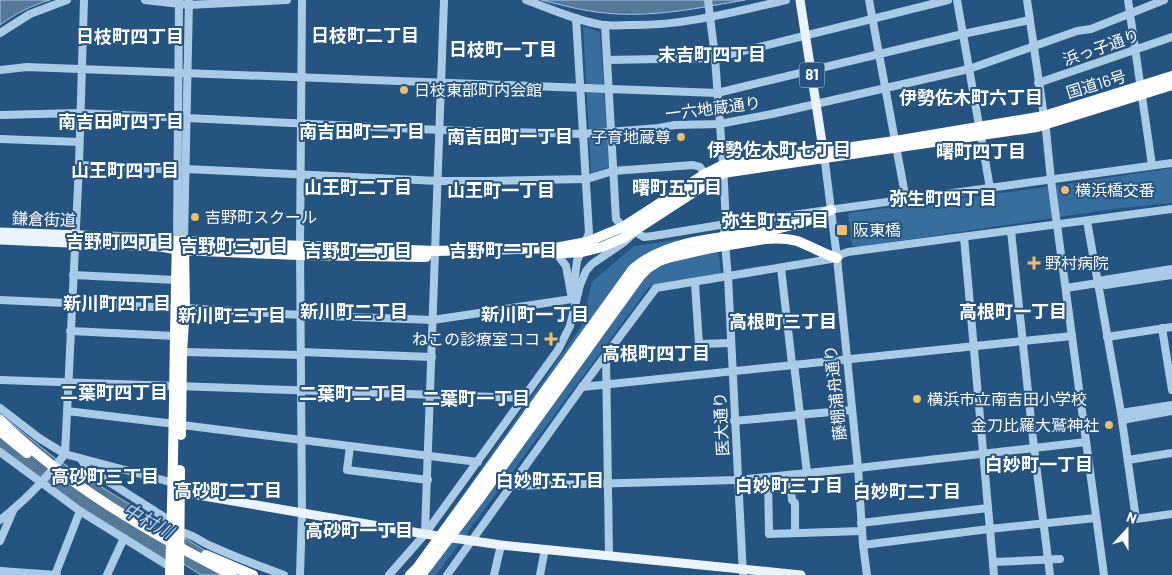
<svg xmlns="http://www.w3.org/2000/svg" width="1172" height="575" font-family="Barlow,'Noto Sans JP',sans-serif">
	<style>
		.green { fill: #386e9d }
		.water { fill: #577998; stroke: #9ec6e7 }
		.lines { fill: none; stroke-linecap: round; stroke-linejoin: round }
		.river { stroke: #577998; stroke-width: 12 }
		.minor { stroke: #aacbe6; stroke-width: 8 }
		.major { stroke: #ebf4fd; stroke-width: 9 }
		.highway { stroke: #fff; stroke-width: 10 }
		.highway-bridge { stroke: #fff; stroke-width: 10 }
		.poi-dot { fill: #f0bf6e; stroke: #24547f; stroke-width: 2 }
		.labels { text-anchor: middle; stroke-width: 4; stroke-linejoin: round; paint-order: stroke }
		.shield { fill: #24547f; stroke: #bdccd9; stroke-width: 1 }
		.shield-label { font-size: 15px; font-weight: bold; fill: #fff }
		.street-label { font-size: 16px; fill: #fff; stroke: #24547f }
		.poi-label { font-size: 16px; fill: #fff; stroke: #24547f; text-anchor: start }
		.neighbourhood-label { font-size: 18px; font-weight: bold; fill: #fff; stroke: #24547f }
		.water-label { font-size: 18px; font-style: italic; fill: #b5d4ee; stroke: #24547f }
	</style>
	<rect width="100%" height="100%" fill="#24547f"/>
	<!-- green -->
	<g class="green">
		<path d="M583,26L600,32L609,167L591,173Z"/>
		<path d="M1172,168V203L1113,209L858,247L852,245L849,221L847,220L849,219L848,213L1061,185Z"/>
		<path d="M716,234L721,273L649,287L436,575H422L411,568L581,327L592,282L634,246Z"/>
	</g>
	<!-- water -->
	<g class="water">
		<path d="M0,0H50C31,6 16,13 0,25Z"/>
		<path d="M541,0H745C698,8 652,18 605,13C583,11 562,5 541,0Z"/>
		<path d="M0,414L56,459L209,553L256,575H201L193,570L67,489L0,442Z"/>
	</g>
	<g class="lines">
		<!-- river -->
		<path class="river" d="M0,440C29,463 58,487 89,508C117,526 146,542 176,558"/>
		<!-- minor -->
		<g class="minor">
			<path d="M145,0L189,5L287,0"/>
			<path d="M526,0C551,9 577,21 603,25C612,26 621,25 630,25C683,26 734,12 786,0"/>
			<path d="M708,0L715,58L723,165L726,224L724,233L728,277L743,575"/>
			<path d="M869,0L906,200"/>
			<path d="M957,0L990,188"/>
			<path d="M1027,0L1046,130L1051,180L1104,575"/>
			<path d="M1128,0L1152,165"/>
			<path d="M605,25L616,219L623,227"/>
			<path d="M0,33L30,14L67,0"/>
			<path d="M607,60L715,58L948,0"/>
			<path d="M0,70L27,67L717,93L963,34L1030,20"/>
			<path d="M1038,83L1172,37"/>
			<path d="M0,115L79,113L440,130L583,134L659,128L675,125L719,124L772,114L969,69L1077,31L1091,29L1164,0"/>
			<path d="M0,139L79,142"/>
			<path d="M824,154L837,258L858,468L863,545L867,575"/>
			<path d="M79,165L178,170"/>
			<path d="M185,169L438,181H485L587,179L613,171L693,165L700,167L705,174"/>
			<path d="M1087,221L1121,413L1136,519L1172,514"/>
			<path d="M1011,231L1034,448L1086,442"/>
			<path d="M964,237L994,575"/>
			<path d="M177,241L179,0"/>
			<path d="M184,241L189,0"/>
			<path d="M781,268L792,364"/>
			<path d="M73,275L176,280"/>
			<path d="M1098,281L1172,269"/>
			<path d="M695,283L699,344L731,343"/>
			<path d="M1105,285L1172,275"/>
			<path d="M1066,288L1098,283"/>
			<path d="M573,290L577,261L589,233L576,18"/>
			<path d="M0,300L175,308"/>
			<path d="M185,308L301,315L433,320L572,299L566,266L557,254"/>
			<path d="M1162,328L1172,390"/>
			<path d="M70,331L175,336"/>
			<path d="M1107,337L1172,327"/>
			<path d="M182,352L301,355"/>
			<path d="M301,352L432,357"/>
			<path d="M606,355L609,555"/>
			<path d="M794,364L807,473"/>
			<path d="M0,380L524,398"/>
			<path d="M582,387L1072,336"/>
			<path d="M0,408L39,438L65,454L174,483"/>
			<path d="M67,411L175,424"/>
			<path d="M1121,413L1172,405"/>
			<path d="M1122,420L1172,411"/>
			<path d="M734,421L852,410"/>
			<path d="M182,425L478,462"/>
			<path d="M350,446L347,470L428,480"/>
			<path d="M0,452L80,511L172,568"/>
			<path d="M81,459L87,468L172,522"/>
			<path d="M1128,460L1172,453"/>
			<path d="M789,475L792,500L795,503V532"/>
			<path d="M768,477L769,534L862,531"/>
			<path d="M511,486L737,480L858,468L1034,448L1050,575"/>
			<path d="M0,520C25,501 46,479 65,454L79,165L84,0"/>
			<path d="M861,523L988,508"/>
			<path d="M180,532C191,533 201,542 211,546C235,557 259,566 284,575"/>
			<path d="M425,532L444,0"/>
			<path d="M0,541L13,511"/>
			<path d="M863,545L989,529L1096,518"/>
			<path d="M993,562L1060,559"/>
			<path d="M0,571L57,575"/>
			<path d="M55,575L80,511"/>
			<path d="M107,575L124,538"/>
			<path d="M300,575L302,513L300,246L302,0"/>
			<path d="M389,575L425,534L558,350L570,326L580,285L586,271L592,264L623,243L635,232L644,237L653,236L726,224L1172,163"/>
			<path d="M447,575L582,387L656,288L837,258L842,254L848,252L1172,209"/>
			<path d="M494,575L501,545"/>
			<path d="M540,575L545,549"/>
		</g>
		<!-- major -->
		<g class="major">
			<path d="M800,0L823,149"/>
			<path d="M0,232L160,238L177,241"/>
			<path d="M0,240L160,247L177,250"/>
			<path d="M175,484L192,494L425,534L501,545L801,575"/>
		</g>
		<!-- highway -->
		<g class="highway">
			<path d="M764,232L804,222L831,210"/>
			<path d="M765,239C776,238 786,238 797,241C811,246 823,254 837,258"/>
			<path d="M177,250L300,255L426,257"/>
			<path d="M550,254L582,252L602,247L623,238L723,173L1037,127L1172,85"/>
			<path d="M181,435L182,352L185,308L184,245"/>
			<path d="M170,575C174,464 174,352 177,241L435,251L555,248L587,242L623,227L705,174L723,165L895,141L1044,116L1172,76"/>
			<path d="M179,575L180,470"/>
		</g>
		<!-- highway-bridge -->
		<g class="highway-bridge">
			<path d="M0,420C64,484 152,534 232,575"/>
			<path d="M0,431L27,453"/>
			<path d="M206,555L253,575"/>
			<path d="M410,575L418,567L633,269C666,240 722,237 764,232"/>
			<path d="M421,575L479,499L640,276L648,268L659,261L671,257L711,248L765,239"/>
		</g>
	</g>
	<!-- markers -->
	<g class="poi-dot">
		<circle cx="404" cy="90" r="5"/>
		<circle cx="681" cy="137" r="5"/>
		<circle cx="1065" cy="190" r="5"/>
		<circle cx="195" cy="217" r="5"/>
		<rect x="836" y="224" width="12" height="12" rx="2.5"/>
		<path d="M1031.5 255.5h5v5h5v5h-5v5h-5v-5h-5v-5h5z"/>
		<path d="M548.5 331.5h5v5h5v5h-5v5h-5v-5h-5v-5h5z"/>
		<circle cx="917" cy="399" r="5"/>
		<circle cx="1109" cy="425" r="5"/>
	</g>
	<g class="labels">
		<!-- shield labels -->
		<rect class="shield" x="799.5" y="62.5" width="25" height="25" rx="4"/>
		<g class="shield-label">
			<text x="812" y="80">81</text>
		</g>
		<!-- street labels -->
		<g class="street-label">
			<text transform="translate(1101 47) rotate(-19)" y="6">浜っ子通り</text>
			<text transform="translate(1096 84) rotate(-17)" y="6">国道16号</text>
			<text transform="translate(713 108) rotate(-7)" y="6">一六地蔵通り</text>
			<text transform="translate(44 219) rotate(2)" y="6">鎌倉街道</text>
			<text transform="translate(835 393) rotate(-96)" y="6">藤棚浦舟通り</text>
			<text transform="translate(721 424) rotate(-93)" y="6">医大通り</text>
		</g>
		<!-- poi labels -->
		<g class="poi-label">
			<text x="414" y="96">日枝東部町内会館</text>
			<text x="671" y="143" text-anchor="end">子育地蔵尊</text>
			<text x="1075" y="196">横浜橋交番</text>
			<text x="205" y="223">吉野町スクール</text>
			<text x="853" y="236">阪東橋</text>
			<text x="1045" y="269">野村病院</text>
			<text x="540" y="345" text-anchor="end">ねこの診療室ココ</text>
			<text x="927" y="405">横浜市立南吉田小学校</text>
			<text x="1099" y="431" text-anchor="end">金刀比羅大鷲神社</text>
		</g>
		<!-- neighbourhood labels -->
		<g class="neighbourhood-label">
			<text x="365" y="42">日枝町二丁目</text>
			<text x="130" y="43">日枝町四丁目</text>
			<text x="503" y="56">日枝町一丁目</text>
			<text x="712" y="61">末吉町四丁目</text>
			<text x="971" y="104">伊勢佐木町六丁目</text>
			<text x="121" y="128">南吉田町四丁目</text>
			<text x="362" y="138">南吉田町二丁目</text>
			<text x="510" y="143">南吉田町一丁目</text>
			<text x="779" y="156">伊勢佐木町七丁目</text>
			<text x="981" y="158">曙町四丁目</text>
			<text x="125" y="177">山王町四丁目</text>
			<text x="358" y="194">山王町二丁目</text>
			<text x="677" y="194">曙町五丁目</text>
			<text x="501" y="197">山王町一丁目</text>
			<text x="943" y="205">弥生町四丁目</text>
			<text x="775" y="227">弥生町五丁目</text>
			<text x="120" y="248">吉野町四丁目</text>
			<text x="234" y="252">吉野町三丁目</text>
			<text x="358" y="257">吉野町二丁目</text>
			<text x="503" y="257">吉野町一丁目</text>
			<text x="117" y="310">新川町四丁目</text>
			<text x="354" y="318">新川町二丁目</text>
			<text x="1013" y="318">高根町一丁目</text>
			<text x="535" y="321">新川町一丁目</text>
			<text x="232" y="322">新川町三丁目</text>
			<text x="783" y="328">高根町三丁目</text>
			<text x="656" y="360">高根町四丁目</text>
			<text x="114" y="399">二葉町四丁目</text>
			<text x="353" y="400">二葉町二丁目</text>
			<text x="476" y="405">二葉町一丁目</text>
			<text x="1039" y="471">白妙町一丁目</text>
			<text x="105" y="483">高砂町三丁目</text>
			<text x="550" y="487">白妙町五丁目</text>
			<text x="789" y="492">白妙町三丁目</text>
			<text x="228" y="497">高砂町二丁目</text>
			<text x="907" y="498">白妙町二丁目</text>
			<text x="359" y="537">高砂町一丁目</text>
		</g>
		<!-- water labels -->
		<g class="water-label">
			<text transform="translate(148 521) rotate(29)" y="6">中村川</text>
		</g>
	</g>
	<!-- north arrow -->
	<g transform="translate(1127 530) rotate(21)" stroke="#24547f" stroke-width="4" paint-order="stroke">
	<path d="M0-4L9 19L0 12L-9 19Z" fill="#ffffff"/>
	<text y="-8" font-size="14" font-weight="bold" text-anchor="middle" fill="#ffffff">N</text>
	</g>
</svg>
